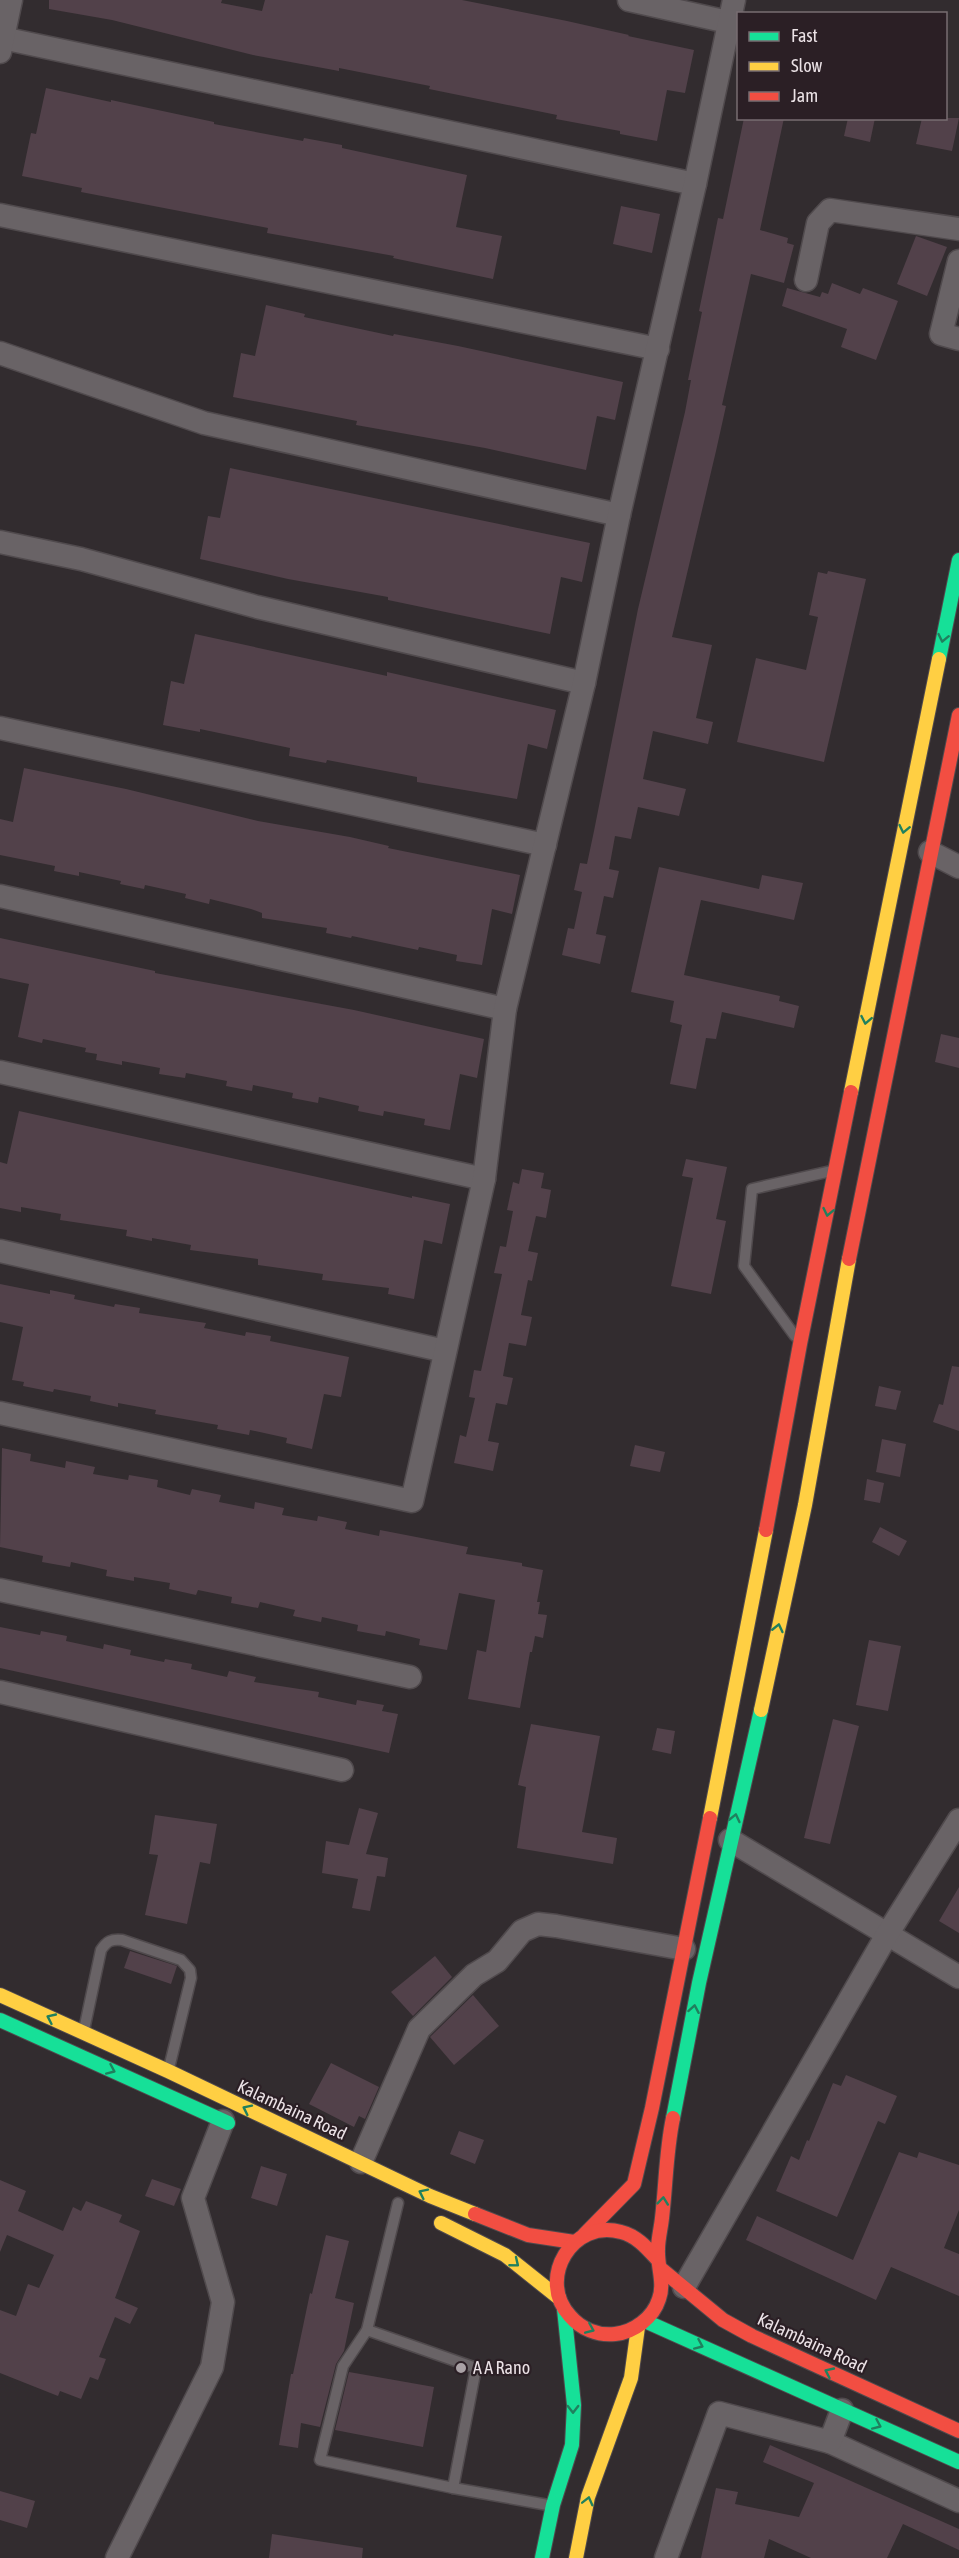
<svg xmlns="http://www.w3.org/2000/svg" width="959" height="2558" font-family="'Asap Condensed',sans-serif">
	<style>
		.building { fill: #52414a }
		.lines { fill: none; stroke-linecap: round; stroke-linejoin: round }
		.lane-casing { stroke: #504a4d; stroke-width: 13 }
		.street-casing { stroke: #504a4d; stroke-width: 25 }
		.fast-casing { stroke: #504a4d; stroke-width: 16 }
		.slow-casing { stroke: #504a4d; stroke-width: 16 }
		.jam-casing { stroke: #504a4d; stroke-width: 16 }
		.lane { stroke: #696366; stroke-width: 10 }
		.street { stroke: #696366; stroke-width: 22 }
		.fast { stroke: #16e098; stroke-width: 14 }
		.slow { stroke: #ffcf43; stroke-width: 14 }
		.jam { stroke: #f24e42; stroke-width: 14 }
		.oneway { stroke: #20805e }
		.poi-dot { fill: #aaa2a6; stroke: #2b1f25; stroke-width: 2 }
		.labels { text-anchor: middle; stroke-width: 4.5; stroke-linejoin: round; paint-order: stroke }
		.street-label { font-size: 18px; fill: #ebe2e6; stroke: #2b1f25 }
		.poi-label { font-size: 18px; fill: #ebe2e6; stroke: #2b1f25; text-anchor: start }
	</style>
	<rect width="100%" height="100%" fill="#322c2f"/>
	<!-- building -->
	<g class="building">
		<path d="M49,0H222L221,3L262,11L265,0H462L567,21L629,35L628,36L694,50L685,93L667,90L657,141L620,134V131L556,119L557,115L429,89L430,86L339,68V71L253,55L112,20L49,9Z"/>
		<path d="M46,88L111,102V100L214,122V124L303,141L304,138L342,145V148L467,175L456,227L502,236L493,279L393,258L394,256L267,233L268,228L81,192L82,188L22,176L31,133L36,134Z"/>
		<path d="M744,118H784L760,230L788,238L787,243L794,245L784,283L751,274L722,405L726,406L716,451L672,637L712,645L696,718L713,722L708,744L653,731L643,779L686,789L679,816L638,807L631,839L615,836L609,869L619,871L613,898L604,896L596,934L606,936L600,964L562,955L568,928L574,929L582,892L574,890L580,863L587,864L594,831L638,609L685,412L691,380H688L702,312L699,311L712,248L718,218L723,219Z"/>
		<path d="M848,118H875L870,142L844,136Z"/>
		<path d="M922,118H959L952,151L916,144Z"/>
		<path d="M621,206L660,214L652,253L613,244Z"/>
		<path d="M916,236L947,247L927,296L897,284Z"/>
		<path d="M832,283L860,294L863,288L898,301L876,360L841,347L847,329L782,306L787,288L820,297L822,292L828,294Z"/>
		<path d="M266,305L305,314L304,317L393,336L394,334L458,346L623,382L615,420L597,416L586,470L485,448L356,425L357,421L233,397L241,353L255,356Z"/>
		<path d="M230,468L590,543L582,582L561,577L550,634L388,600V597L288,579L200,559L208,516L220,518Z"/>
		<path d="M828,571L866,579L824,762L737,742L756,658L806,670L818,617L809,615L818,572L827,574Z"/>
		<path d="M195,634L387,676V672L556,710L547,749L528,744L517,799L417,782V777L327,760L326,763L289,756L290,748L200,729V732L163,725L171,681L184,684Z"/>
		<path d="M24,768L126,789L258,821L350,837L389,846L388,848L520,875L512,914L492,909L482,965L456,961L457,955L419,947L418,950L352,936L351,938L326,933L327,928L262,918V913L251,909L210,899L209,904L185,898L186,894L145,885L144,889L120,884L121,881L79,872V876L54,871L55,866L0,855V819L13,822Z"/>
		<path d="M659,867L759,889L762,875L803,883L794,920L701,900L684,975L780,996L779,1001L799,1006L794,1028L722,1012L716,1039L706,1038L696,1089L670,1084L682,1025L670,1022L674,1001L631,992Z"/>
		<path d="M0,938L155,971V973L354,1010L484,1039L477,1078L460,1074L450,1130L424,1125L425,1119L384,1111L383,1116L358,1111L359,1106L319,1097L318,1103L292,1098L293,1093L253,1085L252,1091L226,1086L227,1081L186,1073L185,1078L159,1074L160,1068L122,1061V1065L96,1060L97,1054L85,1052L86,1048L43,1039L42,1043L18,1037L29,984L0,978Z"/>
		<path d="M941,1034L959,1038V1068L935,1062Z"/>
		<path d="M19,1111L412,1198V1196L450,1204L442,1244L424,1240L414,1299L388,1294L389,1288L322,1280L323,1274L258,1265V1259L190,1250L191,1245L152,1238V1241L126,1236L127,1230L60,1220L61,1214L21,1207V1212L0,1208V1162L7,1164Z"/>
		<path d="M686,1159L727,1167L716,1219L726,1221L711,1294L671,1286L693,1178L682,1176Z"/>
		<path d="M522,1169L544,1173L541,1188L551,1190L546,1218L536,1216L528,1251L538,1253L532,1281L528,1280L521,1315L532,1317L526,1346L509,1343L503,1376L513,1378L507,1405L496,1403L488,1441L499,1443L493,1471L454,1463L460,1435L466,1437L475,1398L469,1397L474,1370L481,1371L502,1274L494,1273L500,1246L506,1247L513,1211L507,1210L513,1182L519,1184Z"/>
		<path d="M0,1284L50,1294V1290L75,1295L74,1299L114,1307L115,1304L140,1308L139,1313L206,1323L204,1328L245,1336L246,1332L271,1336L270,1341L349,1357L341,1397L324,1394L312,1449L286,1443L287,1438L250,1430L249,1435L217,1429L218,1425L155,1414L156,1410L118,1403V1407L90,1401L91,1396L54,1389L53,1392L23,1386L24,1382L12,1380L23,1327L0,1322Z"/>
		<path d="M952,1366L959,1367V1431L933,1422L939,1404L943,1405Z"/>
		<path d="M879,1386L901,1391L896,1410L875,1406Z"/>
		<path d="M882,1439L906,1444L900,1477L876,1472Z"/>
		<path d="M635,1445L665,1452L660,1472L630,1466Z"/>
		<path d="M2,1448L31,1454L30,1461L65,1468L66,1461L95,1467L93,1474L128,1480L129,1475L158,1480L157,1487L190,1495L192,1489L221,1495L219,1502L254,1509L255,1502L284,1508L282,1515L317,1521L318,1516L347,1522L345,1529L379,1536L380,1530L468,1547L466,1554L522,1563V1566L543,1570L537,1602H540L538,1614L547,1615L543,1638L535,1636L532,1652H530L520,1708L468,1699L477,1650L486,1652L495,1600L459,1593L447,1650L419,1645L420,1639L386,1631L385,1636L357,1631L358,1625L322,1617L321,1622L293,1616L295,1610L260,1602L258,1608L231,1603L232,1597L198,1590L196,1595L169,1589L170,1583L134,1577V1581L106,1576L107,1570L71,1562L70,1567L42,1562L43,1556L0,1547Z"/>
		<path d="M867,1479L884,1483L880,1503L864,1500Z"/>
		<path d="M880,1527L907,1541L899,1556L872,1542Z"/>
		<path d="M0,1627L40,1635L41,1631L67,1636L66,1641L103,1649L104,1644L131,1650L130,1655L164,1662L165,1659L192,1664L191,1669L227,1677L229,1671L256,1677L254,1682L319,1692L318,1697L356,1705L357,1700L384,1705L382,1711L398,1714L389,1753L0,1668Z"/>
		<path d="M869,1640L901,1646L888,1711L856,1705Z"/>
		<path d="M833,1719L859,1726L830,1844L804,1838Z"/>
		<path d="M531,1724L600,1736L582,1832L617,1838L613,1864L517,1848L526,1787L518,1785Z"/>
		<path d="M657,1728L675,1731L671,1754L652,1750Z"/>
		<path d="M359,1808L378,1813L366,1854L388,1858L385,1877L377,1876L370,1911L352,1908L358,1879L322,1873L326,1841L349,1845Z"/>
		<path d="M155,1815L217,1824L210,1864L200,1862L187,1924L145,1915L158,1855L149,1854Z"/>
		<path d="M959,1887V1933L939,1921Z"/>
		<path d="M130,1951L177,1966L171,1984L124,1968Z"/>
		<path d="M435,1956L452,1977L413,2016L391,1992Z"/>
		<path d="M473,1995L499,2026L454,2065L430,2037Z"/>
		<path d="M331,2063L379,2087L365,2119L359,2116L354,2127L309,2104Z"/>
		<path d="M846,2075L897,2096L885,2124L878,2121L837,2217L776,2191L791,2156L799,2160L807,2140L809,2141L833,2083L841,2086Z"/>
		<path d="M459,2131L484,2140L475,2164L450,2154Z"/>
		<path d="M899,2152L917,2158L919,2152L959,2165V2210L944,2248L959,2254V2296L891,2267L876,2300L746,2240L757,2216L853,2260Z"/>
		<path d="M261,2166L287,2174L277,2206L251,2198Z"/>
		<path d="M152,2179L181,2189L174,2206L145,2196Z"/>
		<path d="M0,2180L26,2191L18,2211L63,2231L73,2207L81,2211L86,2201L122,2215L119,2222L140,2231L115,2298L138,2308L130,2324L115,2317L99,2357L106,2359L98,2380L90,2377L81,2399L60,2391L58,2396L0,2373V2310L16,2316L28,2284L39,2288L54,2255L7,2235L0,2252Z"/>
		<path d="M326,2235L349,2241L335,2298L354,2303L344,2351L336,2364L320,2427L301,2423L298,2448L279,2445L291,2374H293L310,2293L312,2294Z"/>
		<path d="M349,2372L434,2387L423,2447L335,2430Z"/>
		<path d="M770,2445L959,2529V2550L903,2524L887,2558H811L769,2539L764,2558H701L716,2488L738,2492L735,2504L799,2517L814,2483L763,2462Z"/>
		<path d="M0,2491L35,2501L27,2528L0,2520Z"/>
		<path d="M272,2534L363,2548L362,2558H269Z"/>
	</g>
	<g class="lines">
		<!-- lane casing -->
		<g class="lane-casing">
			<g id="lane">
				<path d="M795,1336L744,1266L752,1189L831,1171"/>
				<path d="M84,2030L101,1950C107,1941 111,1939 122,1940L181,1960L190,1970L191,1978L169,2068"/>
				<path d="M398,2203L367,2330L343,2366L320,2460L453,2488L548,2505"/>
				<path d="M367,2330L476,2368L453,2488"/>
			</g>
		</g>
		<!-- street casing -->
		<g class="street-casing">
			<g id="street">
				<path d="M629,0L728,22"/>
				<path d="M2,38L695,184"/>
				<path d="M0,52L11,0"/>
				<path d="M0,215L658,349"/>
				<path d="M959,261L941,334L959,339"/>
				<path d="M806,280L818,223L830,210L959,229"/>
				<path d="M0,353L204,423L619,515"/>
				<path d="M0,542L81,559L257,607L584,683"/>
				<path d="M0,728L545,845"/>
				<path d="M930,852L959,867"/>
				<path d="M0,896L505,1009"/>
				<path d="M0,1072L484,1179"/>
				<path d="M0,1251L445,1351"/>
				<path d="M0,1413L412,1501L484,1179L505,1009L584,683L619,515L695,184L734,0"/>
				<path d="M0,1590L410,1677"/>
				<path d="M0,1692L342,1770"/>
				<path d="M730,1840L959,1977"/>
				<path d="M361,2162L419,2029L474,1975L497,1961L522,1931L538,1924L556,1926L684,1949"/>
				<path d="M684,2287L888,1933L959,1820"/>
				<path d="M830,2442L959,2501"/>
				<path d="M117,2558L212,2367L223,2302L193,2198L223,2121"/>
				<path d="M666,2558L719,2413L830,2442L842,2410"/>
			</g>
		</g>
		<!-- fast casing -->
		<g class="fast-casing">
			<g id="fast">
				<path d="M939,659L959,560"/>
				<path d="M0,2020L228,2123"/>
				<path d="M673,2118L699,1983L761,1710"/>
				<path d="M645,2321L959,2462"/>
				<path d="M542,2558L553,2505L572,2445L574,2405L564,2309"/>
			</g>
		</g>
		<!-- slow casing -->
		<g class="slow-casing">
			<g id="slow">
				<path d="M851,1092L939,659"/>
				<path d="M761,1710L805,1505L849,1259"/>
				<path d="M710,1818L766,1530"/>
				<path d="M0,1995L168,2071L430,2196L475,2214"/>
				<path d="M441,2223L505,2255L559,2298"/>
				<path d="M576,2558L588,2497L631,2378L638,2327"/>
			</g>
		</g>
		<!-- jam casing -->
		<g class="jam-casing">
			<g id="jam">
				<path d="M849,1259L959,715"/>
				<path d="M766,1530L800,1344L851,1092"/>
				<path d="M475,2214L528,2235L574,2242"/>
				<path d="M584,2235L634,2184L652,2108L710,1818"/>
				<path d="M657,2259C647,2248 637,2236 621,2232C573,2218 536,2279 570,2316C581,2329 598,2336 615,2334C634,2332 653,2318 659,2299C665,2283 657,2266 658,2249C658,2239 661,2228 662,2218C666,2184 666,2151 673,2118"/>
				<path d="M661,2269L723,2320L752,2336L959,2431"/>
			</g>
		</g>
		<!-- lane -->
		<use href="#lane" class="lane"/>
		<!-- street -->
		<use href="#street" class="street"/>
		<!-- fast -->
		<use href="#fast" class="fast"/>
		<!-- slow -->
		<use href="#slow" class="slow"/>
		<!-- jam -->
		<use href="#jam" class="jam"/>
	</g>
	<!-- one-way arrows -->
	<defs><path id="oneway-chevron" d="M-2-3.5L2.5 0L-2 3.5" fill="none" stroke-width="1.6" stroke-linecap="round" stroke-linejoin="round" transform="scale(1.5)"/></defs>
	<g class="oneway">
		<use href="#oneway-chevron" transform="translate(943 638) rotate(102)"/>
		<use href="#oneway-chevron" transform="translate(904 829) rotate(102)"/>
		<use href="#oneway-chevron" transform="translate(866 1020) rotate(101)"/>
		<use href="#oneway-chevron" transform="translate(828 1212) rotate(102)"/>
		<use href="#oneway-chevron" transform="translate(778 1628) rotate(-77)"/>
		<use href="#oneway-chevron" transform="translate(735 1818) rotate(-77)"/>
		<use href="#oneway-chevron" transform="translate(694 2009) rotate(-80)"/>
		<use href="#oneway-chevron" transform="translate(51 2018) rotate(-155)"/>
		<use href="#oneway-chevron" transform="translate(111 2070) rotate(24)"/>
		<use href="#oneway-chevron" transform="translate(247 2109) rotate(-154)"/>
		<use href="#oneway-chevron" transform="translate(423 2193) rotate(-154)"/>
		<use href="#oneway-chevron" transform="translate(663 2201) rotate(-84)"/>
		<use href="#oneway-chevron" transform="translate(515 2263) rotate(39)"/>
		<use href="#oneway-chevron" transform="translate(590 2329) rotate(23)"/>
		<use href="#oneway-chevron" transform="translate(699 2345) rotate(24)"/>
		<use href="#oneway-chevron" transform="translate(829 2372) rotate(-155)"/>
		<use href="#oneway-chevron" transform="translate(573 2409) rotate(90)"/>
		<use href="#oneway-chevron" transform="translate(877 2425) rotate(24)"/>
		<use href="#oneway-chevron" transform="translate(588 2501) rotate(-76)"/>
	</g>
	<!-- markers -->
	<circle class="poi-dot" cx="461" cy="2368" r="6"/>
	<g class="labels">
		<!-- street labels -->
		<g class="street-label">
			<text transform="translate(292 2110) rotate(25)" y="6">Kalambaina Road</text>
			<text transform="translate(812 2343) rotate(25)" y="6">Kalambaina Road</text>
		</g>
		<!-- poi labels -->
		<g class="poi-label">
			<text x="473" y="2374">A A Rano</text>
		</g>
	</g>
	<!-- legend -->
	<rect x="737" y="12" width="210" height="108" fill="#2b1f25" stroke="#786d72" stroke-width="1.5"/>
	<rect x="749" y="32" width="30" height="9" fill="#16e098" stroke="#786d72" stroke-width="1.5"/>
	<text x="791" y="42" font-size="18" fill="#ebe2e6">Fast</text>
	<rect x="749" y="62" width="30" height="9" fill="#ffcf43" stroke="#786d72" stroke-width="1.5"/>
	<text x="791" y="72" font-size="18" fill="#ebe2e6">Slow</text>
	<rect x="749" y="92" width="30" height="9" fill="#f24e42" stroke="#786d72" stroke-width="1.5"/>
	<text x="791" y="102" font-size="18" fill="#ebe2e6">Jam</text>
</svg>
